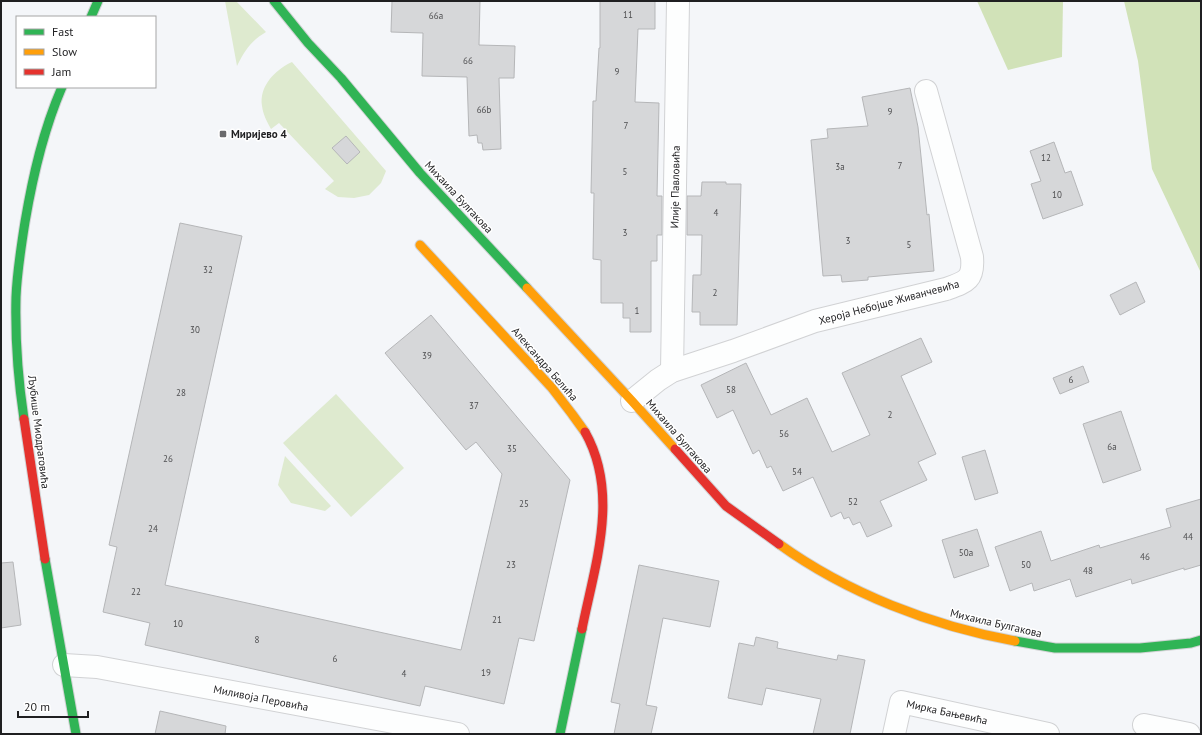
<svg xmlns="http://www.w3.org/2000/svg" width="1202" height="735" font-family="'PT Sans',sans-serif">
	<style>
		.green { fill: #deeacf }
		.forest { fill: #d1e2b8 }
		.building { fill: #d6d7d9; stroke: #b5b6b8 }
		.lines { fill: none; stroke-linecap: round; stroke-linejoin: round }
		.street-casing { stroke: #d1d2d4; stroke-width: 24 }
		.fast-casing { stroke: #d1d2d4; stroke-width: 11 }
		.slow-casing { stroke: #d1d2d4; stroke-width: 11 }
		.jam-casing { stroke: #d1d2d4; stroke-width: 11 }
		.street { stroke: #fdfefe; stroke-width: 22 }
		.fast { stroke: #30b455; stroke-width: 9 }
		.slow { stroke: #ff9f0a; stroke-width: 9 }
		.jam { stroke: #e5322d; stroke-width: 9 }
		.poi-dot { fill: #6a6a6d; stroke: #fff; stroke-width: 1.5 }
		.labels { text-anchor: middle; stroke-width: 3; stroke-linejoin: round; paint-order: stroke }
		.number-label { font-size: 9px; fill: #4d4d4f }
		.poi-label { font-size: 11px; font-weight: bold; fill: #1f1f21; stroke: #fff; text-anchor: start }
		.street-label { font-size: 11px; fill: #1f1f21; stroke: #fff }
	</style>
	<rect width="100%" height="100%" fill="#f4f6f9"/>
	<!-- green -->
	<g class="green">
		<path d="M225,1H236L266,32C251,41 245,50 237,66Z"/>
		<path d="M292,62L386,171L381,183L369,195L354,198L338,197L325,189L334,181L279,123L271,129C267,122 263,114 262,106C259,86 275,70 292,62Z"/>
		<path d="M336,394L404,468L351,517L283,443Z"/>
		<path d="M285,456L331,506L325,511L291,503L278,485Z"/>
	</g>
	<!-- forest -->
	<g class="forest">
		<path d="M977,1H1063L1062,57L1008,70Z"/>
		<path d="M1124,1H1201V273L1152,169L1138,61Z"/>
	</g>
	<!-- building -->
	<g class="building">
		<path d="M392,1H480L479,45L515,46L514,78H499L501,149L483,150L482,143H478L477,135L469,136L467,77L422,76L423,33L391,32Z"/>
		<path d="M600,1H655V29H638L635,102L659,103L657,196H662V235H657V261H651V332H630V318H623V303H601V260L593,259L594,193H591L593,101H596L599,48H600Z"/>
		<path d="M910,88L918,127L927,215L929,214L934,271L868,277V280L842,282L841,275L823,276L811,140L828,138L827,129L868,126L862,97Z"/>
		<path d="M346,136L360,152L347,164L332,148Z"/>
		<path d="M1054,142L1065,173L1071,171L1083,205L1043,219L1031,184L1041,181L1030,151Z"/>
		<path d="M702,182H726V184H741L737,325H700V312H692L693,275H701L702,235H687V196H701Z"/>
		<path d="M180,223L242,236L165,585L461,650L502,474L476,442L466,450L385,353L431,315L570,480L534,641L519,638L504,704L425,686L420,706L145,645L150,623L103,612L117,547L109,545Z"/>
		<path d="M1136,282L1145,302L1120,315L1110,295Z"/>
		<path d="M921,338L932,362L901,376L936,454L918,462L927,480L880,501L892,526L867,537L860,522L853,525L849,517L844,519L841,512L831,517L813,477L783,491L771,466L767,468L759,450L753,454L733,410L717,418L701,385L746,363L771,415L807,398L832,452L870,435L842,373Z"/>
		<path d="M1083,366L1089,382L1060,394L1053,378Z"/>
		<path d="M1121,411L1141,470L1103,483L1083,424Z"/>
		<path d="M985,450L998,493L975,500L962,457Z"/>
		<path d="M1201,499V565L1184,570V568L1132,584L1131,579L1076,597L1070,579L1034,591L1032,583L1010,591L995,547L1041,531L1051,561L1099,545L1100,548L1171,527L1166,509Z"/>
		<path d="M977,529L989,566L954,578L942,540Z"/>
		<path d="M13,562L21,625L1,628V563Z"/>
		<path d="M639,565L719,581L710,627L663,618L646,705L657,707L651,734H614L620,704L611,702Z"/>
		<path d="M756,637L778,642L777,648L837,660L838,655L865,660L850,734H813L821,699L766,688L762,705L728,698L739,643L754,646Z"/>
		<path d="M160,711L226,726L225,734H155Z"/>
	</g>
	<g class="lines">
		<!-- street casing -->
		<g class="street-casing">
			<g id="street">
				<path d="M672,371L678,2"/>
				<path d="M632,401L658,380L672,371L733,351L815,321L946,289C966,282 974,280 972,257L926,91"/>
				<path d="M64,665L97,667L458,734"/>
				<path d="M1144,725L1189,734"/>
				<path d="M894,734L901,702L1048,734"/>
			</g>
		</g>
		<!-- fast casing -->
		<g class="fast-casing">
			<g id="fast">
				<path d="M274,1L308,43L341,78L420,173L527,288"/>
				<path d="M91,17L98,1"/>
				<path d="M24,419C18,379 15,338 16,297C17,272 21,247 25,222C33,175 43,131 62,87"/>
				<path d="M45,559L76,734"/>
				<path d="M1015,641L1055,648H1140L1191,643L1201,640"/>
				<path d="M560,734L582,629"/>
			</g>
		</g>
		<!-- slow casing -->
		<g class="slow-casing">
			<g id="slow">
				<path d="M420,245L552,388L572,414L585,432"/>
				<path d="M527,288L632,401L675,449"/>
				<path d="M779,544C847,593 932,626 1015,641"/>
			</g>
		</g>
		<!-- jam casing -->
		<g class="jam-casing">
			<g id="jam">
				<path d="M24,419L45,559"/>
				<path d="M675,449L726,506L779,544"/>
				<path d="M582,629C595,564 620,494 585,432"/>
			</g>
		</g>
		<!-- street -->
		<use href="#street" class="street"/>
		<!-- fast -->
		<use href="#fast" class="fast"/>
		<!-- slow -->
		<use href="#slow" class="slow"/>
		<!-- jam -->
		<use href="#jam" class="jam"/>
	</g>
	<!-- markers -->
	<rect class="poi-dot" x="219" y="130" width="8" height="8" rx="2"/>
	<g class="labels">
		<!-- number labels -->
		<g class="number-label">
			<text x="628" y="18">11</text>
			<text x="436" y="19">66a</text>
			<text x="468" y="64">66</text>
			<text x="617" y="75">9</text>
			<text x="484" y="113">66b</text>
			<text x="890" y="115">9</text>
			<text x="626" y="129">7</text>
			<text x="1046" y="161">12</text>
			<text x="900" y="169">7</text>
			<text x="840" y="170">3a</text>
			<text x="625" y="175">5</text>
			<text x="1057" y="198">10</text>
			<text x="716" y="216">4</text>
			<text x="625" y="236">3</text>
			<text x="848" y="244">3</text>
			<text x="909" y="248">5</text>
			<text x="208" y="273">32</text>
			<text x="715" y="296">2</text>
			<text x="637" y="314">1</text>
			<text x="195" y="333">30</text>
			<text x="427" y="359">39</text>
			<text x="1071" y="383">6</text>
			<text x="731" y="393">58</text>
			<text x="181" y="396">28</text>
			<text x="474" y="409">37</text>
			<text x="890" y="418">2</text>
			<text x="784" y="437">56</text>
			<text x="1112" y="450">6a</text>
			<text x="512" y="452">35</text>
			<text x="168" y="462">26</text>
			<text x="797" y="475">54</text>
			<text x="853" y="505">52</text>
			<text x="524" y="507">25</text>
			<text x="153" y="532">24</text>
			<text x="1188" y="540">44</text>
			<text x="966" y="556">50a</text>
			<text x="1145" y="560">46</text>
			<text x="511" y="568">23</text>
			<text x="1026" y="568">50</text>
			<text x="1088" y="574">48</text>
			<text x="136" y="595">22</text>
			<text x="497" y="623">21</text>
			<text x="178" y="627">10</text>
			<text x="257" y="643">8</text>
			<text x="335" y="662">6</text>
			<text x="486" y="676">19</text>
			<text x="404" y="677">4</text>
		</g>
		<!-- poi labels -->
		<g class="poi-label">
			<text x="231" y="138">Миријево 4</text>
		</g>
		<!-- street labels -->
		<g class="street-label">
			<text transform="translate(675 187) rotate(-89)" y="4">Илије Павловића</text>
			<text transform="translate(459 197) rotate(47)" y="4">Михаила Булгакова</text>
			<text transform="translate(889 302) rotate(-15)" y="4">Хероја Небојше Живанчевића</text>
			<text transform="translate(545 364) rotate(49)" y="4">Александра Белића</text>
			<text transform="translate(39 432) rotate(83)" y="4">Љубише Миодраговића</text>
			<text transform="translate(679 436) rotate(49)" y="4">Михаила Булгакова</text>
			<text transform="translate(996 623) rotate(13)" y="4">Михаила Булгакова</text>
			<text transform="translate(261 698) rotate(11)" y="4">Миливоја Перовића</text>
			<text transform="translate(947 712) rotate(12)" y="4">Мирка Бањевића</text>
		</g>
	</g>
	<!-- border -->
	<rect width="1202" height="735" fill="none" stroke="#1f1f21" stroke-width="4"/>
	<!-- legend -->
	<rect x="16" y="16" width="140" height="72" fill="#ffffff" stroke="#a5a5a6"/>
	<rect x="24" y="29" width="20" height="6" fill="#30b455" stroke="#a5a5a6"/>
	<text x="52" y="36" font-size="12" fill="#1f1f21">Fast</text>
	<rect x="24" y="49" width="20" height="6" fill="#ff9f0a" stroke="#a5a5a6"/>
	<text x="52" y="56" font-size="12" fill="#1f1f21">Slow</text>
	<rect x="24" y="69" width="20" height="6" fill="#e5322d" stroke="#a5a5a6"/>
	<text x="52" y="76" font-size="12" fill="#1f1f21">Jam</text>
	<!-- scale -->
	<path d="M18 711v6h70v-6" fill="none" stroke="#1f1f21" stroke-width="2"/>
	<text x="24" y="711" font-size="12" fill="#1f1f21" stroke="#ffffff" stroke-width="3" paint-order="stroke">20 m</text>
</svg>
